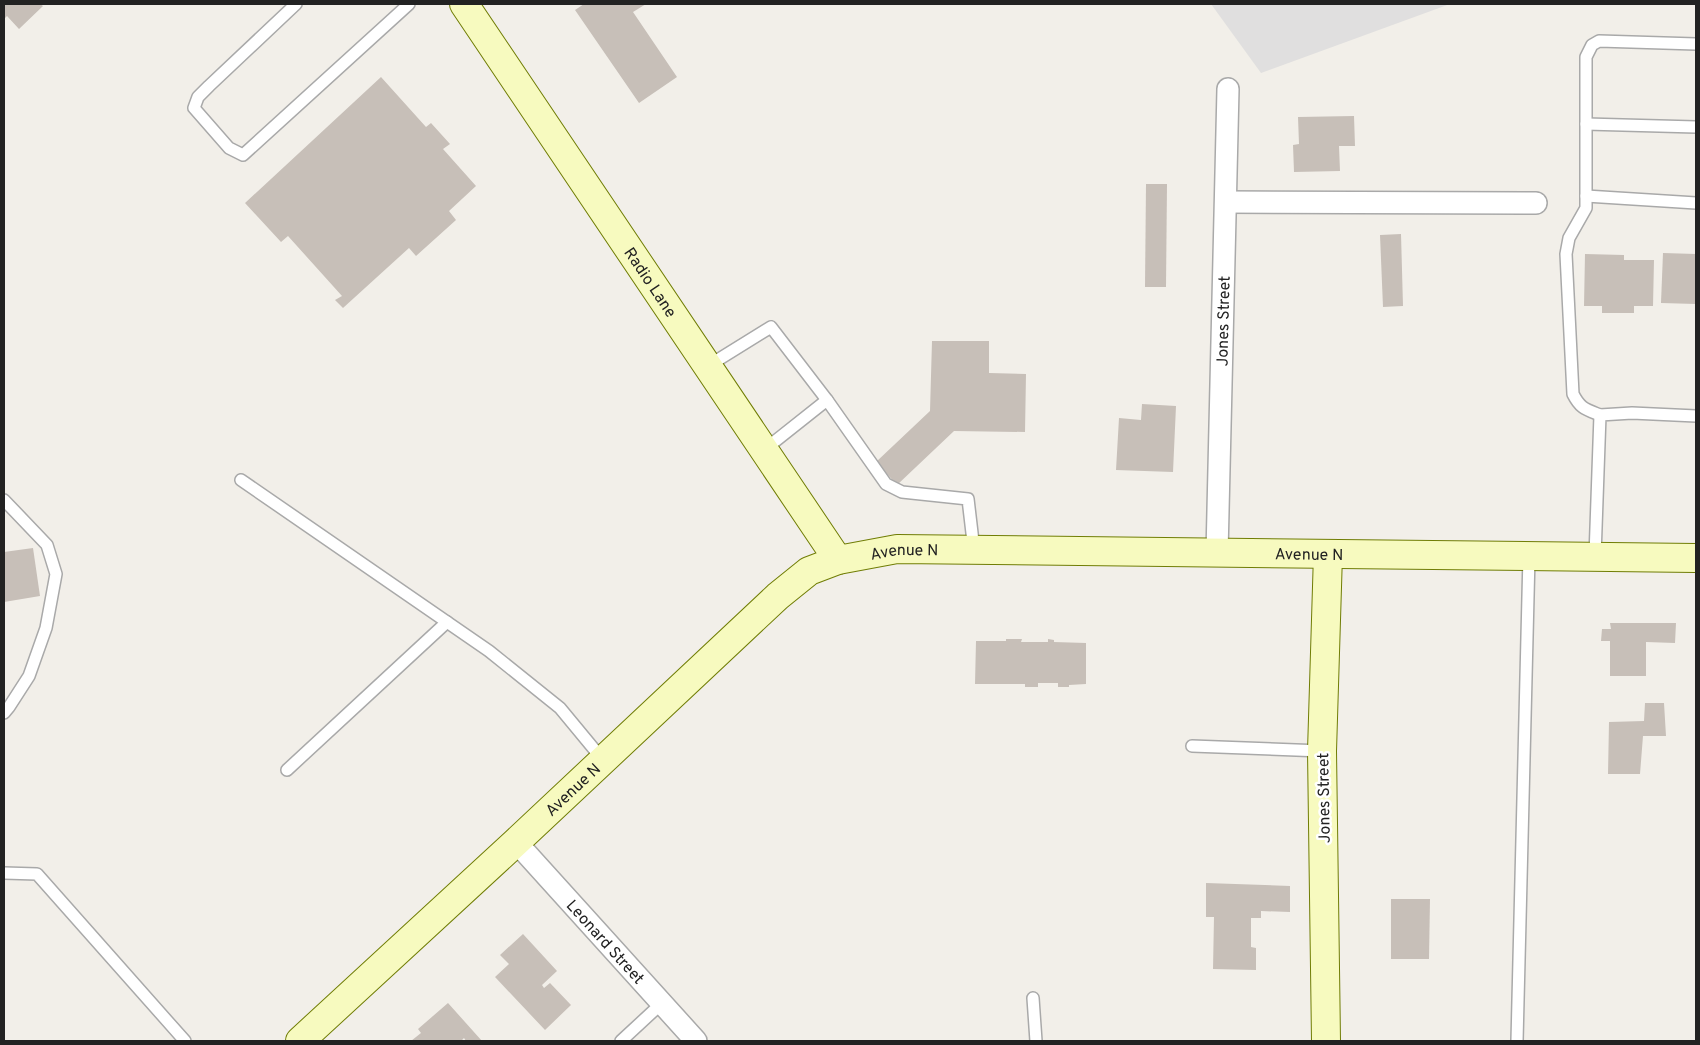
<svg xmlns="http://www.w3.org/2000/svg" width="1700" height="1045" font-family="Overpass,sans-serif">
	<style>
		.residential { fill: #e0dfdf }
		.building { fill: #c7bfb8 }
		.lines { fill: none; stroke-linecap: round; stroke-linejoin: round }
		.lane-casing { stroke: #a9a9a9; stroke-width: 14 }
		.street-casing { stroke: #a9a9a9; stroke-width: 24 }
		.secondary-casing { stroke: #707d05; stroke-width: 30 }
		.lane { stroke: #fff; stroke-width: 11 }
		.street { stroke: #fff; stroke-width: 21 }
		.secondary { stroke: #f7fabf; stroke-width: 28 }
		.labels { text-anchor: middle; stroke-width: 5; stroke-linejoin: round; paint-order: stroke }
		.street-label { font-size: 16px; fill: #222; stroke: #fff }
	</style>
	<rect width="100%" height="100%" fill="#f2efe9"/>
	<!-- residential -->
	<path class="residential" d="M1211,4H1450L1261,73Z"/>
	<!-- building -->
	<g class="building">
		<path d="M4,4H40L43,6L19,29L7,16L4,19Z"/>
		<path d="M584,4H646L633,12L677,77L639,103L575,10Z"/>
		<path d="M381,77L426,127L431,123L450,144L443,149L476,186L449,211L456,220L416,256L409,248L343,308L335,300L342,296L288,236L281,242L245,203Z"/>
		<path d="M1354,116L1355,146H1339L1340,171L1294,172L1293,145L1299,144L1298,117Z"/>
		<path d="M1146,184H1167L1166,287H1145Z"/>
		<path d="M1401,234L1403,306L1383,307L1380,235Z"/>
		<path d="M1663,253L1696,254V304L1661,303Z"/>
		<path d="M1585,254L1624,255V260H1654L1653,306H1634V313H1602V306H1584Z"/>
		<path d="M932,341H989V373L1026,374L1025,432L954,431L897,485L876,462L930,411Z"/>
		<path d="M1142,404L1176,406L1173,472L1116,470L1119,418L1141,420Z"/>
		<path d="M33,548L40,596L4,602V552Z"/>
		<path d="M1610,623H1676L1675,643L1646,642V676H1610V641H1601L1602,629H1611Z"/>
		<path d="M1006,639H1022L1021,642H1048V639L1054,640V642L1086,643V684L1069,685V687H1058V683H1038V687H1025V684H975L976,641H1006Z"/>
		<path d="M1645,703H1664L1666,736H1643L1640,774H1608L1609,722L1644,721Z"/>
		<path d="M1206,883L1290,886V912L1261,911V918H1251V947L1256,948V970L1213,969L1214,917H1206Z"/>
		<path d="M1391,899H1430L1429,959H1391Z"/>
		<path d="M523,934L557,971L542,985L544,988L550,983L571,1005L545,1030L495,977L509,964L500,955Z"/>
		<path d="M448,1003L482,1041H466L464,1038L461,1041H411L421,1033L418,1029Z"/>
	</g>
	<g class="lines">
		<!-- lane casing -->
		<g class="lane-casing">
			<g id="lane">
				<path d="M296,4L209,86L198,97L194,108L229,148L243,155L409,4"/>
				<path d="M1586,124L1696,127"/>
				<path d="M1586,196L1696,203"/>
				<path d="M708,366L771,327L827,400"/>
				<path d="M1600,415C1585,409 1580,408 1573,394L1566,254L1569,238L1586,208V57L1592,45L1599,41L1696,44"/>
				<path d="M764,450L827,400L886,484L902,492L968,499L974,550"/>
				<path d="M241,480L489,651L560,708L603,760"/>
				<path d="M4,500L47,545L56,574L46,628L29,676L9,707L4,713"/>
				<path d="M1595,556L1600,415L1632,413L1696,416"/>
				<path d="M1192,746L1322,751"/>
				<path d="M287,770L447,622"/>
				<path d="M4,873L37,874L185,1041"/>
				<path d="M1033,998L1036,1041"/>
				<path d="M621,1041L662,1003"/>
				<path d="M1517,1041L1529,556"/>
			</g>
		</g>
		<!-- street casing -->
		<g class="street-casing">
			<g id="street">
				<path d="M1226,202L1536,203"/>
				<path id="s1" d="M1217,553L1228,89"/>
				<path id="s2" d="M516,842L696,1041"/>
			</g>
		</g>
		<!-- secondary casing -->
		<g class="secondary-casing">
			<g id="secondary">
				<path id="s3" d="M464,4L838,560"/>
				<path id="s4" d="M300,1041L516,842L778,596L809,571L838,560L897,549L1696,558"/>
				<path d="M1326,1041L1322,751L1328,554"/>
			</g>
		</g>
		<!-- lane -->
		<use href="#lane" class="lane"/>
		<!-- street -->
		<use href="#street" class="street"/>
		<!-- secondary -->
		<use href="#secondary" class="secondary"/>
	</g>
	<g class="labels">
		<!-- street labels -->
		<g class="street-label">
			<text dy="6" stroke="none"><textPath href="#s3" startOffset="335">Radio Lane</textPath></text>
			<text dy="6" stroke="none"><textPath href="#s1" startOffset="232">Jones Street</textPath></text>
			<text dy="6" stroke="none"><textPath href="#s4" startOffset="791">Avenue N</textPath></text>
			<text dy="6" stroke="none"><textPath href="#s4" startOffset="1196">Avenue N</textPath></text>
			<text dy="6" stroke="none"><textPath href="#s4" startOffset="371">Avenue N</textPath></text>
			<text transform="translate(1323 798) rotate(-91)" y="6">Jones Street</text>
			<text dy="6" stroke="none"><textPath href="#s2" startOffset="134">Leonard Street</textPath></text>
		</g>
	</g>
	<!-- border -->
	<rect width="1700" height="1045" fill="none" stroke="#222222" stroke-width="10"/>
</svg>
